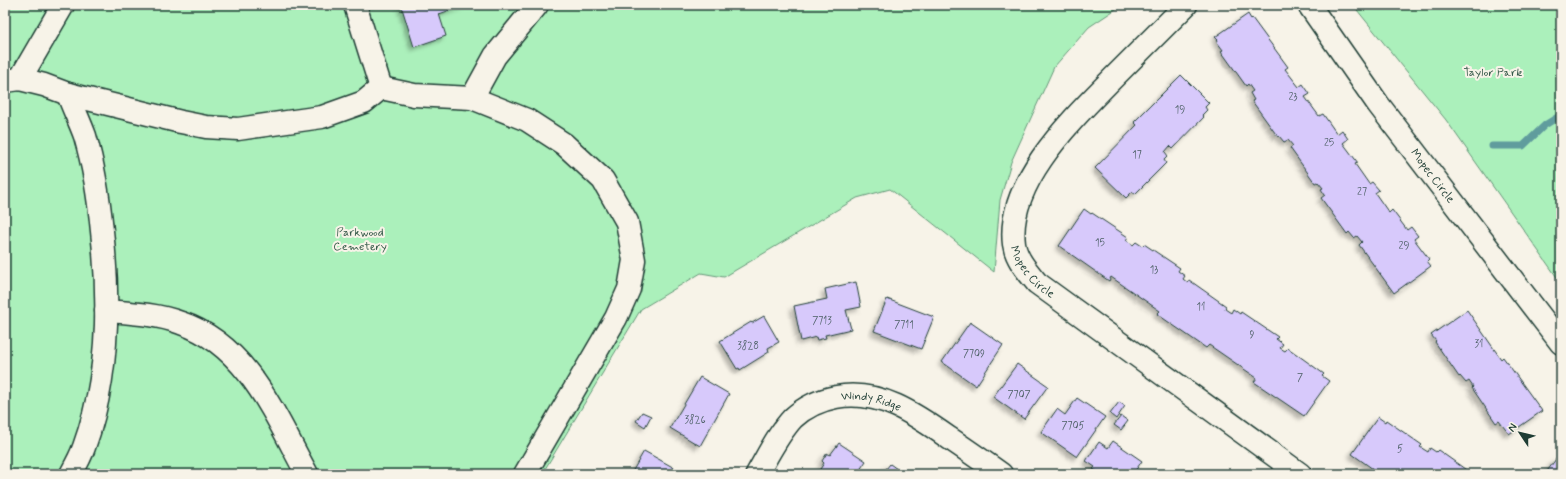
<svg xmlns="http://www.w3.org/2000/svg" width="1566" height="479" font-family="Mynerve,sans-serif">
	<style>
		.green { fill: #abf0bb; stroke: #659678 }
		.lines { fill: none; stroke-linecap: round; stroke-linejoin: round }
		.stream { stroke: #609c9d; stroke-width: 7 }
		.building { fill: #d7c9fb; stroke: #1f3d34; filter: url(#shadow) }
		.minor-casing { stroke: #1f3d34; stroke-width: 25 }
		.minor { stroke: #f7f3e8; stroke-width: 22 }
		.labels { text-anchor: middle; stroke-width: 4; stroke-linejoin: round; paint-order: stroke }
		.number-label { font-size: 10px; fill: #4d6066 }
		.park-label { font-size: 12px; fill: #345848; stroke: #f7f3e8 }
		.street-label { font-size: 12px; fill: #1f3d34; stroke: #f7f3e8 }
	</style>
	<defs>
		<filter id="shadow"><feDropShadow dx="-3.5" dy="3.5" stdDeviation="2" flood-color="#0004"/></filter>
	</defs>
	<rect width="100%" height="100%" fill="#f7f3e8"/>
	<filter id="ink" filterUnits="userSpaceOnUse"><feTurbulence type="fractalNoise" baseFrequency=".025" numOctaves="2"/><feDisplacementMap in="SourceGraphic" scale="8" xChannelSelector="R" yChannelSelector="G"/><feConvolveMatrix kernelMatrix="1 2 1 2 8 2 1 2 1" color-interpolation-filters="sRGB"/></filter>
	<g filter="url(#ink)">
		<!-- green -->
		<g class="green">
			<path d="M5,5H1122L1089,27L1054,67L1011,162L1000,200L994,272L890,189L857,198L724,277L701,273L641,309L542,474H5Z"/>
			<path d="M1353,5H1561V283L1446,120Z"/>
		</g>
		<g class="lines">
			<!-- stream -->
			<path class="stream" d="M1492,146H1523L1545,125L1561,115"/>
		</g>
		<!-- building -->
		<g class="building">
			<path d="M401,5H465L439,14L446,36L414,47Z"/>
			<path d="M1248,14L1251,19L1252,18L1288,67L1285,69L1299,87L1303,84L1310,94L1305,97L1319,116L1323,114L1337,134L1342,130L1348,139L1343,143L1358,163L1355,164L1369,184L1372,182L1379,190L1375,193L1389,213L1392,210L1407,230L1411,227L1418,236L1414,239L1429,259L1427,261L1431,266L1394,293L1359,245L1362,242L1357,236L1354,238L1349,232L1347,234L1321,198L1325,195L1321,189L1323,188L1318,182L1315,183L1290,148L1293,146L1288,140L1284,142L1279,136L1278,137L1252,101L1254,100L1250,93L1253,91L1248,84L1246,86L1221,51L1223,50L1217,42L1218,40L1215,37Z"/>
			<path d="M1181,75L1209,103L1205,107L1207,110L1202,115L1204,117L1173,149L1170,146L1165,152L1168,156L1164,160L1166,163L1135,194L1132,192L1126,198L1095,168L1137,125L1134,122Z"/>
			<path d="M1084,209L1091,214L1092,213L1128,237L1126,240L1133,245L1136,242L1142,246L1144,244L1180,268L1178,271L1185,276L1183,279L1188,283L1189,280L1226,306L1225,309L1231,313L1233,309L1240,314L1241,312L1278,337L1276,339L1283,344L1280,348L1285,351L1288,348L1324,374L1322,376L1329,381L1304,416L1254,382L1257,378L1209,345L1206,348L1157,314L1160,311L1111,277L1109,281L1059,246Z"/>
			<path d="M856,282L861,307L846,310L851,329L825,335L826,338L817,340L816,337L801,341L794,306L827,299L825,289Z"/>
			<path d="M887,299L934,317L921,349L874,331Z"/>
			<path d="M1467,310L1501,359L1503,357L1542,411L1509,434L1499,421L1496,423L1472,388L1473,387L1469,381L1466,383L1460,376L1459,377L1435,342L1436,341L1431,335Z"/>
			<path d="M764,316L779,342L768,348L769,352L740,370L739,368L737,369L720,341L751,322L752,323Z"/>
			<path d="M970,322L1003,345L976,386L942,362Z"/>
			<path d="M1017,364L1048,386L1024,419L993,397Z"/>
			<path d="M700,377L729,394L700,446L670,428Z"/>
			<path d="M1077,398L1105,417L1077,457L1041,432L1057,409L1065,415Z"/>
			<path d="M1119,402L1125,406L1116,419L1110,414Z"/>
			<path d="M642,412L651,416L645,427L636,421Z"/>
			<path d="M1121,416L1128,421L1121,430L1114,425Z"/>
			<path d="M1378,417L1385,422L1386,420L1422,445L1420,447L1428,452L1430,448L1436,452L1438,450L1472,474H1380L1352,454Z"/>
			<path d="M1113,441L1142,461L1133,474H1101L1093,469L1095,467L1086,461L1099,442L1108,448Z"/>
			<path d="M839,443L866,461L857,474H817L824,463L822,461L827,453L830,455Z"/>
			<path d="M644,451L678,470L675,474H631Z"/>
			<path d="M1561,457V474H1545L1556,459L1558,461Z"/>
			<path d="M890,464L904,474H882Z"/>
		</g>
		<g class="lines">
			<!-- minor casing -->
			<g class="minor-casing">
				<g id="minor">
					<path d="M355,5L381,88"/>
					<path id="s1" d="M1186,5C1162,29 1139,52 1115,76C1075,117 1006,181 1014,244C1016,259 1028,272 1037,283L1300,474"/>
					<path id="s2" d="M1309,5L1378,104L1561,343"/>
					<path d="M20,79L44,85L68,94L181,122L206,127L238,129L322,117L364,102L381,88L414,95L472,98L495,56L537,5"/>
					<path d="M6,81L20,79L63,5"/>
					<path d="M68,94C73,108 80,122 85,136C94,167 99,199 102,231C110,303 109,378 84,447C81,456 76,465 71,474"/>
					<path d="M472,98L527,120L564,144L603,180L627,222L634,260L629,289L616,318L525,474"/>
					<path d="M106,311C132,313 157,314 181,323C248,345 276,418 307,474"/>
					<path id="s3" d="M757,474C768,455 778,434 793,418C805,407 820,400 836,397C879,389 915,414 949,438C967,450 984,462 1001,474"/>
				</g>
			</g>
			<!-- minor -->
			<use href="#minor" class="minor"/>
		</g>
	</g>
	<g class="labels">
		<!-- number labels -->
		<g class="number-label">
			<text x="1293" y="100">23</text>
			<text x="1180" y="113">19</text>
			<text x="1329" y="146">25</text>
			<text x="1137" y="158">17</text>
			<text x="1362" y="195">27</text>
			<text x="1100" y="246">15</text>
			<text x="1404" y="249">29</text>
			<text x="1154" y="273">13</text>
			<text x="1201" y="310">11</text>
			<text x="822" y="324">7713</text>
			<text x="904" y="328">7711</text>
			<text x="1252" y="338">9</text>
			<text x="1479" y="347">31</text>
			<text x="748" y="349">3828</text>
			<text x="974" y="357">7709</text>
			<text x="1300" y="381">7</text>
			<text x="1019" y="398">7707</text>
			<text x="695" y="423">3826</text>
			<text x="1073" y="429">7705</text>
			<text x="1400" y="452">5</text>
		</g>
		<!-- park labels -->
		<g class="park-label">
			<text x="1493" y="76">Taylor Park</text>
			<text x="360" y="236">Parkwood<tspan x="360" dy="14">Cemetery</tspan></text>
		</g>
		<!-- street labels -->
		<g class="street-label">
			<text dy="4" stroke="none"><textPath href="#s2" startOffset="211">Mopec Circle</textPath></text>
			<text dy="4" stroke="none"><textPath href="#s1" startOffset="337">Mopec Circle</textPath></text>
			<text dy="4" stroke="none"><textPath href="#s3" startOffset="151">Windy Ridge</textPath></text>
		</g>
	</g>
	<!-- margin -->
	<rect width="1566" height="479" fill="none" stroke="#f7f3e8" stroke-width="20"/>
	<rect x="10" y="10" width="1546" height="459" fill="none" stroke="#1f3d34" stroke-width="1.5" filter="url(#ink)"/>
	<!-- north arrow -->
	<g transform="translate(1520 433) rotate(305)" stroke="#f7f3e8" stroke-width="3" paint-order="stroke">
	<path d="M0-3L7 15L0 10L-7 15Z" fill="#1f3d34"/>
	<text y="-6" font-size="11" font-weight="bold" text-anchor="middle" fill="#1f3d34">N</text>
	</g>
</svg>
